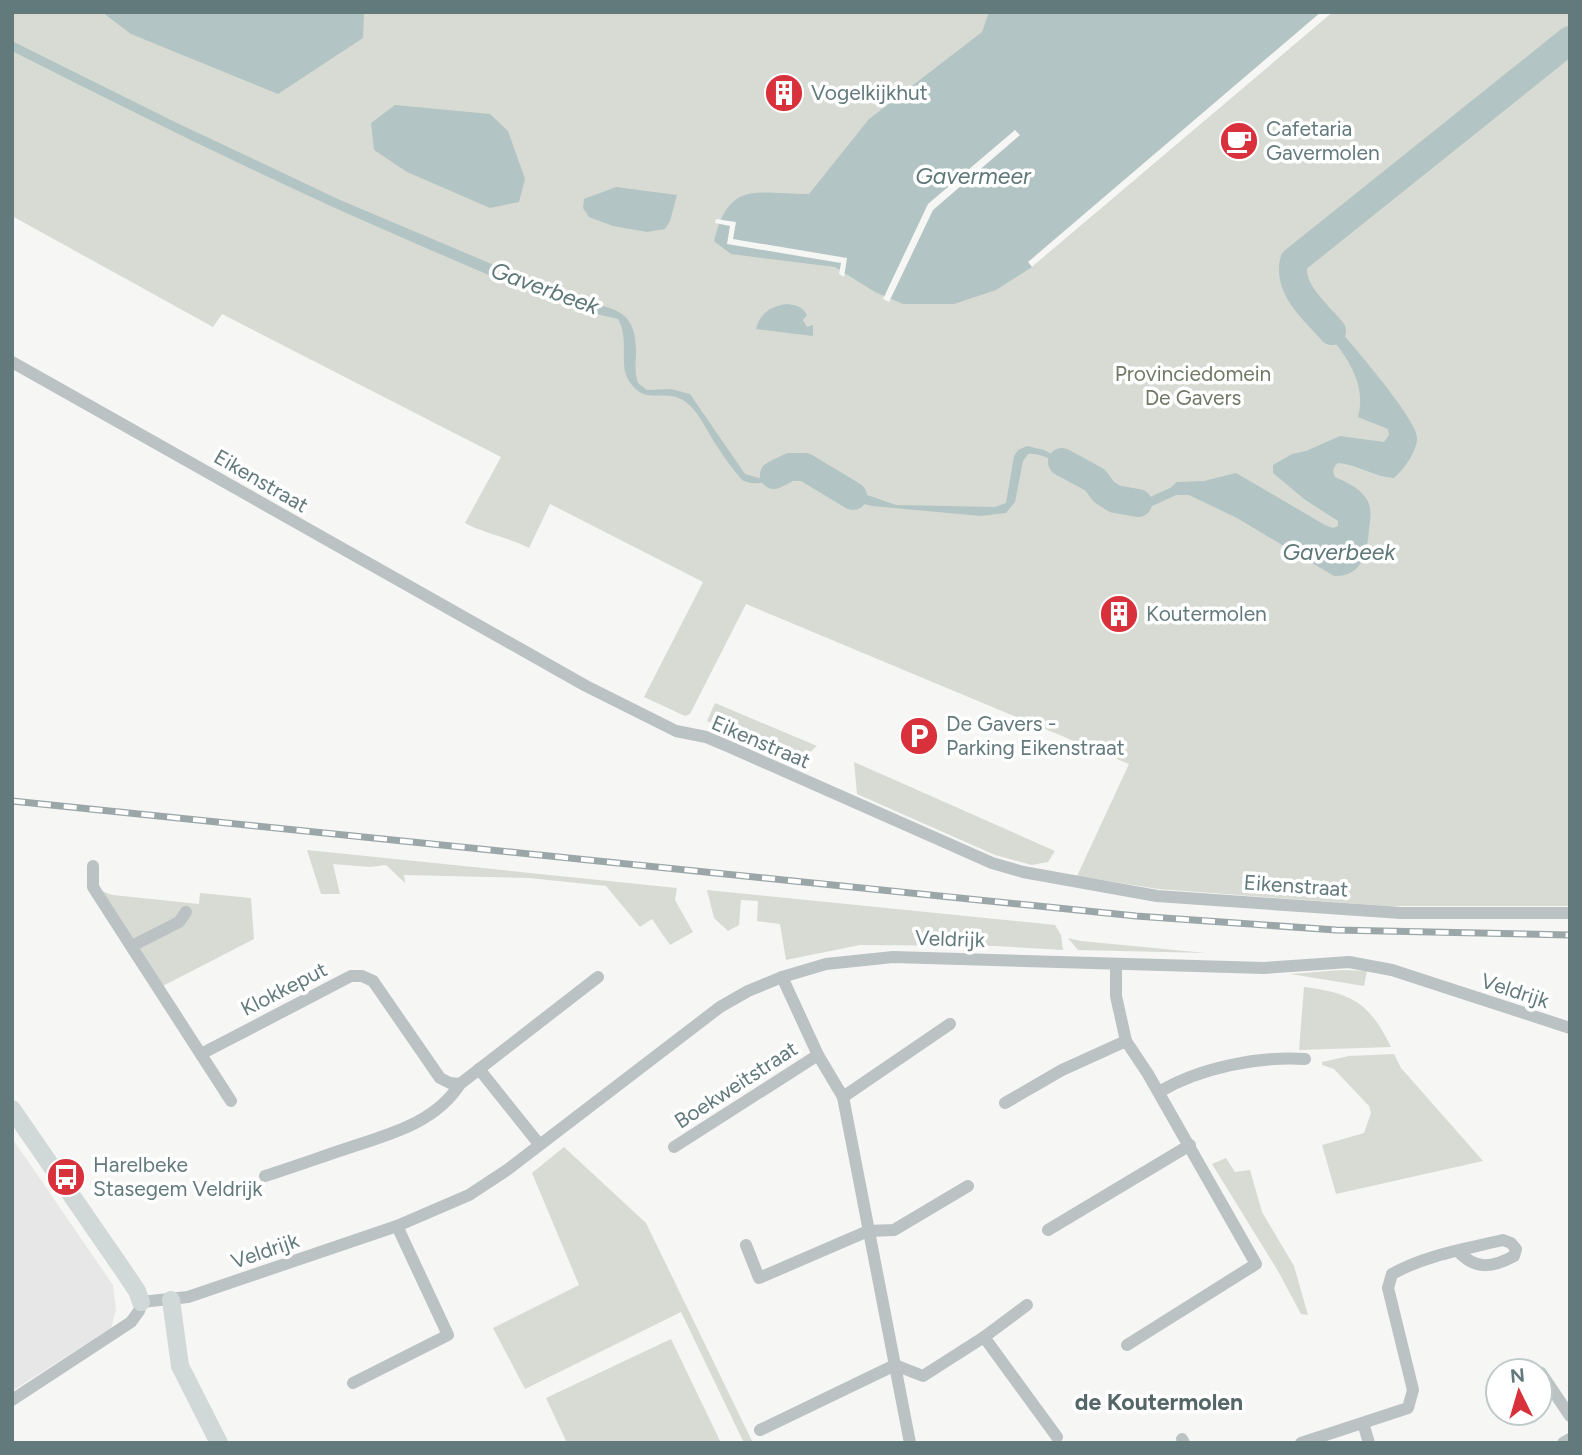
<svg xmlns="http://www.w3.org/2000/svg" width="1582" height="1455" font-family="Figtree,sans-serif">
	<style>
		.built { fill: #e7e7e7 }
		.green { fill: #d8dbd3 }
		.water { fill: #b2c4c3 }
		.pier { fill: #f6f6f4 }
		.lines { fill: none; stroke-linecap: round; stroke-linejoin: round }
		.river { stroke: #b2c4c3; stroke-width: 28 }
		.street { stroke: #bbc2c3; stroke-width: 12 }
		.secondary { stroke: #d1d8d8; stroke-width: 18 }
		.rail-casing { stroke: #9ba6a8; stroke-width: 7 }
		.rail { stroke: #fff; stroke-width: 4.5; stroke-dasharray: 13; stroke-linecap: butt }
		.labels { text-anchor: middle; stroke-width: 7; stroke-linejoin: round; paint-order: stroke }
		.poi-label { font-size: 21px; fill: #637a7d; stroke: #fff; text-anchor: start }
		.park-label { font-size: 21px; fill: #707a66; stroke: #fff }
		.street-label { font-size: 21px; fill: #637a7d; stroke: #fff }
		.water-label { font-size: 23px; font-style: italic; fill: #5e7878; stroke: #fff }
		.neighbourhood-label { font-size: 23px; font-weight: bold; fill: #556668; stroke: #fff }
	</style>
	<rect width="100%" height="100%" fill="#f6f6f4"/>
	<!-- built -->
	<path class="built" d="M12,1138L113,1285L116,1310L111,1328L12,1391Z"/>
	<!-- green -->
	<g class="green">
		<path d="M12,12H1570V906H1387L1158,889L1077,876L1129,764L746,604L690,714L685,716L644,697L703,582L550,504L529,548C508,537 485,534 465,523L501,457L222,314L213,327L12,216Z"/>
		<path d="M715,703L817,746L799,762L707,721Z"/>
		<path d="M854,762L1055,851L1048,862L1032,865L995,855L857,794Z"/>
		<path d="M307,850L677,888L675,900L693,932L670,945L652,919L640,927L606,886L529,878L404,875L405,883L386,865L370,867L333,864L340,894H321Z"/>
		<path d="M707,890L1055,925L1061,935L1063,950L995,946L860,945L786,960L780,924L757,921L758,901L741,900L739,925L728,931L714,918Z"/>
		<path d="M104,892L113,895L199,904L200,893L251,898L254,939L155,990L138,968L91,894Z"/>
		<path d="M1068,938L1081,941L1206,953L1078,950Z"/>
		<path d="M1341,970L1367,971L1364,986L1290,974Z"/>
		<path d="M1304,987C1351,993 1369,1002 1391,1047L1299,1050Z"/>
		<path d="M1394,1054L1401,1068L1483,1161L1336,1194L1322,1145L1364,1133L1371,1113L1369,1106L1334,1069L1322,1065V1062L1349,1056Z"/>
		<path d="M564,1147L646,1223L753,1443H744L681,1312L525,1389L493,1328L579,1285L532,1173Z"/>
		<path d="M1226,1158L1235,1172L1250,1170L1262,1212L1294,1266L1308,1315L1301,1314L1278,1271L1212,1164Z"/>
		<path d="M671,1339L721,1443H567L546,1398Z"/>
	</g>
	<!-- water -->
	<g class="water">
		<path d="M102,12H364L363,38L278,94L131,34Z"/>
		<path d="M989,12H1333L1032,267L996,290L954,304H903L875,292L835,267L731,254L714,241C729,179 756,194 809,194L869,119L982,32Z"/>
		<path d="M12,41L177,123L340,200L577,300C611,308 636,308 636,350C636,362 634,371 638,383L647,390L671,389L690,394L745,474L759,478C778,470 791,457 812,464L806,474C783,467 765,492 742,480C733,469 724,458 717,446C706,430 698,408 681,399C662,389 645,406 629,381C618,364 630,341 618,319C549,303 484,273 419,245C281,186 147,119 12,51Z"/>
		<path d="M395,105L490,114L508,131L525,179L519,202L490,208L407,172L374,150L371,123Z"/>
		<path d="M616,187L677,195L670,221L665,229L647,232L613,226L589,217L583,208L584,199Z"/>
		<path d="M1313,299C1332,322 1415,414 1417,437C1418,450 1404,470 1394,478C1374,477 1357,464 1338,463C1333,467 1332,471 1335,477C1346,482 1358,487 1366,498C1373,508 1370,519 1369,530C1367,553 1362,577 1334,576L1237,518L1189,495H1176L1150,507L1138,509L1111,504L1098,498L1108,489L1136,497H1150L1170,488L1177,482L1204,481L1236,473L1325,525L1333,528L1338,526V521L1304,499L1273,473V465L1292,454L1306,451L1340,436L1384,442L1389,435L1388,429L1358,417C1370,372 1330,338 1304,307Z"/>
		<path d="M787,304C796,305 803,307 807,315L803,320L807,327L813,325V336L756,329C760,313 771,306 787,304Z"/>
		<path d="M1027,446L1044,450L1097,478L1092,483C1076,474 1045,451 1028,454L1023,461L1015,502L1006,513L981,516L872,506L857,502L821,481L824,473L847,488L896,505L995,507L1006,503L1014,456L1018,450Z"/>
	</g>
	<!-- pier -->
	<g class="pier">
		<path d="M1321,12H1333L1032,267L1028,262Z"/>
		<path d="M1015,130L1020,135L933,210L889,302L883,299L928,204Z"/>
		<path d="M716,219L736,222L733,239L847,258L844,277L839,274L841,263L727,244L730,226L715,223Z"/>
	</g>
	<g class="lines">
		<!-- river -->
		<g class="river">
			<path d="M1332,331C1315,311 1287,289 1294,261L1570,40"/>
			<path d="M1062,462L1095,480L1104,492L1115,499L1138,503"/>
			<path d="M774,475L790,467H805L853,496"/>
		</g>
		<!-- street -->
		<g class="street">
			<path d="M12,362L586,686L676,731L706,737L732,748L992,863L1023,872L1157,896L1401,913H1570"/>
			<path d="M93,866V887L231,1101"/>
			<path d="M132,946L179,922L186,912"/>
			<path d="M1116,964V996L1126,1041L1148,1074L1256,1264L1127,1345"/>
			<path d="M782,977L818,1055L843,1097L910,1443"/>
			<path d="M201,1054L351,976H362L373,981L440,1078L450,1083L460,1084"/>
			<path d="M479,1069L539,1144"/>
			<path d="M1159,1092C1199,1068 1258,1056 1305,1059"/>
			<path d="M843,1097L950,1024"/>
			<path d="M1005,1103L1062,1070L1126,1041"/>
			<path d="M674,1147L818,1055"/>
			<path d="M265,1176C293,1167 321,1157 348,1148C390,1134 435,1123 460,1084L598,977"/>
			<path d="M1048,1230L1190,1145"/>
			<path d="M746,1245L759,1278L868,1231L894,1230L968,1186"/>
			<path d="M984,1337L1057,1437"/>
			<path d="M1541,1373L1570,1416"/>
			<path d="M353,1383L448,1335L397,1226"/>
			<path d="M12,1400L131,1322L139,1311L141,1302L188,1297L397,1226L469,1195L507,1170L720,1007L748,991L782,977L826,964L893,957L1264,968L1349,962L1392,970L1570,1028"/>
			<path d="M1363,1423L1369,1443"/>
			<path d="M760,1430L895,1365L923,1376L984,1337L1027,1305"/>
			<path d="M1182,1439L1184,1443"/>
			<path d="M1301,1443L1408,1408L1413,1390L1388,1288L1392,1274C1426,1255 1465,1249 1503,1240L1511,1243L1516,1249L1514,1256C1492,1268 1475,1270 1458,1251"/>
			<path d="M1563,1443L1570,1439"/>
		</g>
		<!-- secondary -->
		<g class="secondary">
			<path d="M12,1109L123,1270L137,1291L141,1302"/>
			<path d="M171,1300L180,1366L219,1443"/>
		</g>
		<!-- rail casing -->
		<g class="rail-casing">
			<path id="rail" d="M12,801L1136,916L1336,930L1570,935"/>
		</g>
		<!-- rail -->
		<use href="#rail" class="rail"/>
	</g>
	<!-- icons -->
	<defs>
		<g id="building-disc" transform="scale(2.0125)"><circle r="9.5" fill="#d9313c" stroke="#fff"/><path d="M-4-6H4V6H1V3H-1V6H-4ZM-2.5-4.3h1.7v1.8h-1.7ZM.8-4.3h1.7v1.8H.8ZM-2.5-1h1.7V.8h-1.7ZM.8-1h1.7V.8H.8Z" fill="#fff"/></g>
		<g id="cafe-disc" transform="scale(2.0125)"><circle r="9.5" fill="#d9313c" stroke="#fff"/><path d="M-5.5-4.5H6V0H3Q3 3.5 0 3.5H-2.5Q-5.5 3.5-5.5 0ZM3-3.2v2h1.7v-2ZM-6 4.5H4V6H-6Z" fill="#fff"/></g>
		<g id="parking-disc" transform="scale(2.0125)"><circle r="9.5" fill="#d9313c" stroke="#fff"/><path d="M-3.5-5.5H1a3.5 3.5 0 0 1 0 7H-1V5.5H-3.5ZM-1-3.4V-.6H.8a1.4 1.4 0 0 0 0-2.8Z" fill="#fff"/></g>
		<g id="bus-disc" transform="scale(2.0125)"><circle r="9.5" fill="#d9313c" stroke="#fff"/><path d="M-5-6H5V4H4V6H2V4H-2V6H-4V4H-5ZM-3.5-4V0h7V-4ZM-3.5 1.2v1.5H-2V1.2ZM2 1.2v1.5H3.5V1.2Z" fill="#fff"/></g>
	</defs>
	<g fill-rule="evenodd">
		<use href="#building-disc" x="784" y="93"/>
		<use href="#cafe-disc" x="1239" y="141"/>
		<use href="#building-disc" x="1119" y="614"/>
		<use href="#parking-disc" x="919" y="736"/>
		<use href="#bus-disc" x="66" y="1177"/>
	</g>
	<g class="labels">
		<!-- poi labels -->
		<g class="poi-label">
			<text x="811" y="100">Vogelkijkhut</text>
			<text x="1266" y="136">Cafetaria<tspan x="1266" dy="24">Gavermolen</tspan></text>
			<text x="1146" y="621">Koutermolen</text>
			<text x="946" y="731">De Gavers -<tspan x="946" dy="24">Parking Eikenstraat</tspan></text>
			<text x="93" y="1172">Harelbeke<tspan x="93" dy="24">Stasegem Veldrijk</tspan></text>
		</g>
		<!-- park labels -->
		<g class="park-label">
			<text x="1193" y="381">Provinciedomein<tspan x="1193" dy="24">De Gavers</tspan></text>
		</g>
		<!-- street labels -->
		<g class="street-label">
			<text transform="translate(261 481) rotate(30)" y="7">Eikenstraat</text>
			<text transform="translate(761 742) rotate(23)" y="7">Eikenstraat</text>
			<text transform="translate(1296 886) rotate(4)" y="7">Eikenstraat</text>
			<text transform="translate(950 939) rotate(2)" y="7">Veldrijk</text>
			<text transform="translate(284 989) rotate(-27)" y="7">Klokkeput</text>
			<text transform="translate(1515 991) rotate(18)" y="7">Veldrijk</text>
			<text transform="translate(736 1085) rotate(-33)" y="7">Boekweitstraat</text>
			<text transform="translate(265 1251) rotate(-19)" y="7">Veldrijk</text>
		</g>
		<!-- water labels -->
		<g class="water-label">
			<text x="973" y="184">Gavermeer</text>
			<text transform="translate(545 288) rotate(20)" y="8">Gaverbeek</text>
			<text x="1339" y="560">Gaverbeek</text>
		</g>
		<!-- neighbourhood labels -->
		<g class="neighbourhood-label">
			<text x="1159" y="1410">de Koutermolen</text>
		</g>
	</g>
	<!-- border -->
	<rect width="1582" height="1455" fill="none" stroke="#637a7d" stroke-width="28"/>
	<!-- north arrow -->
	<g transform="translate(1519 1392) rotate(355)"><circle r="33" fill="#ffffff" stroke="#c1cacb" stroke-width="2"/>
	<path d="M0-5L12 26L0 18L-12 26Z" fill="#d9313c"/>
	<text y="-10" font-size="19" font-weight="bold" text-anchor="middle" fill="#637a7d">N</text>
	</g>
</svg>
